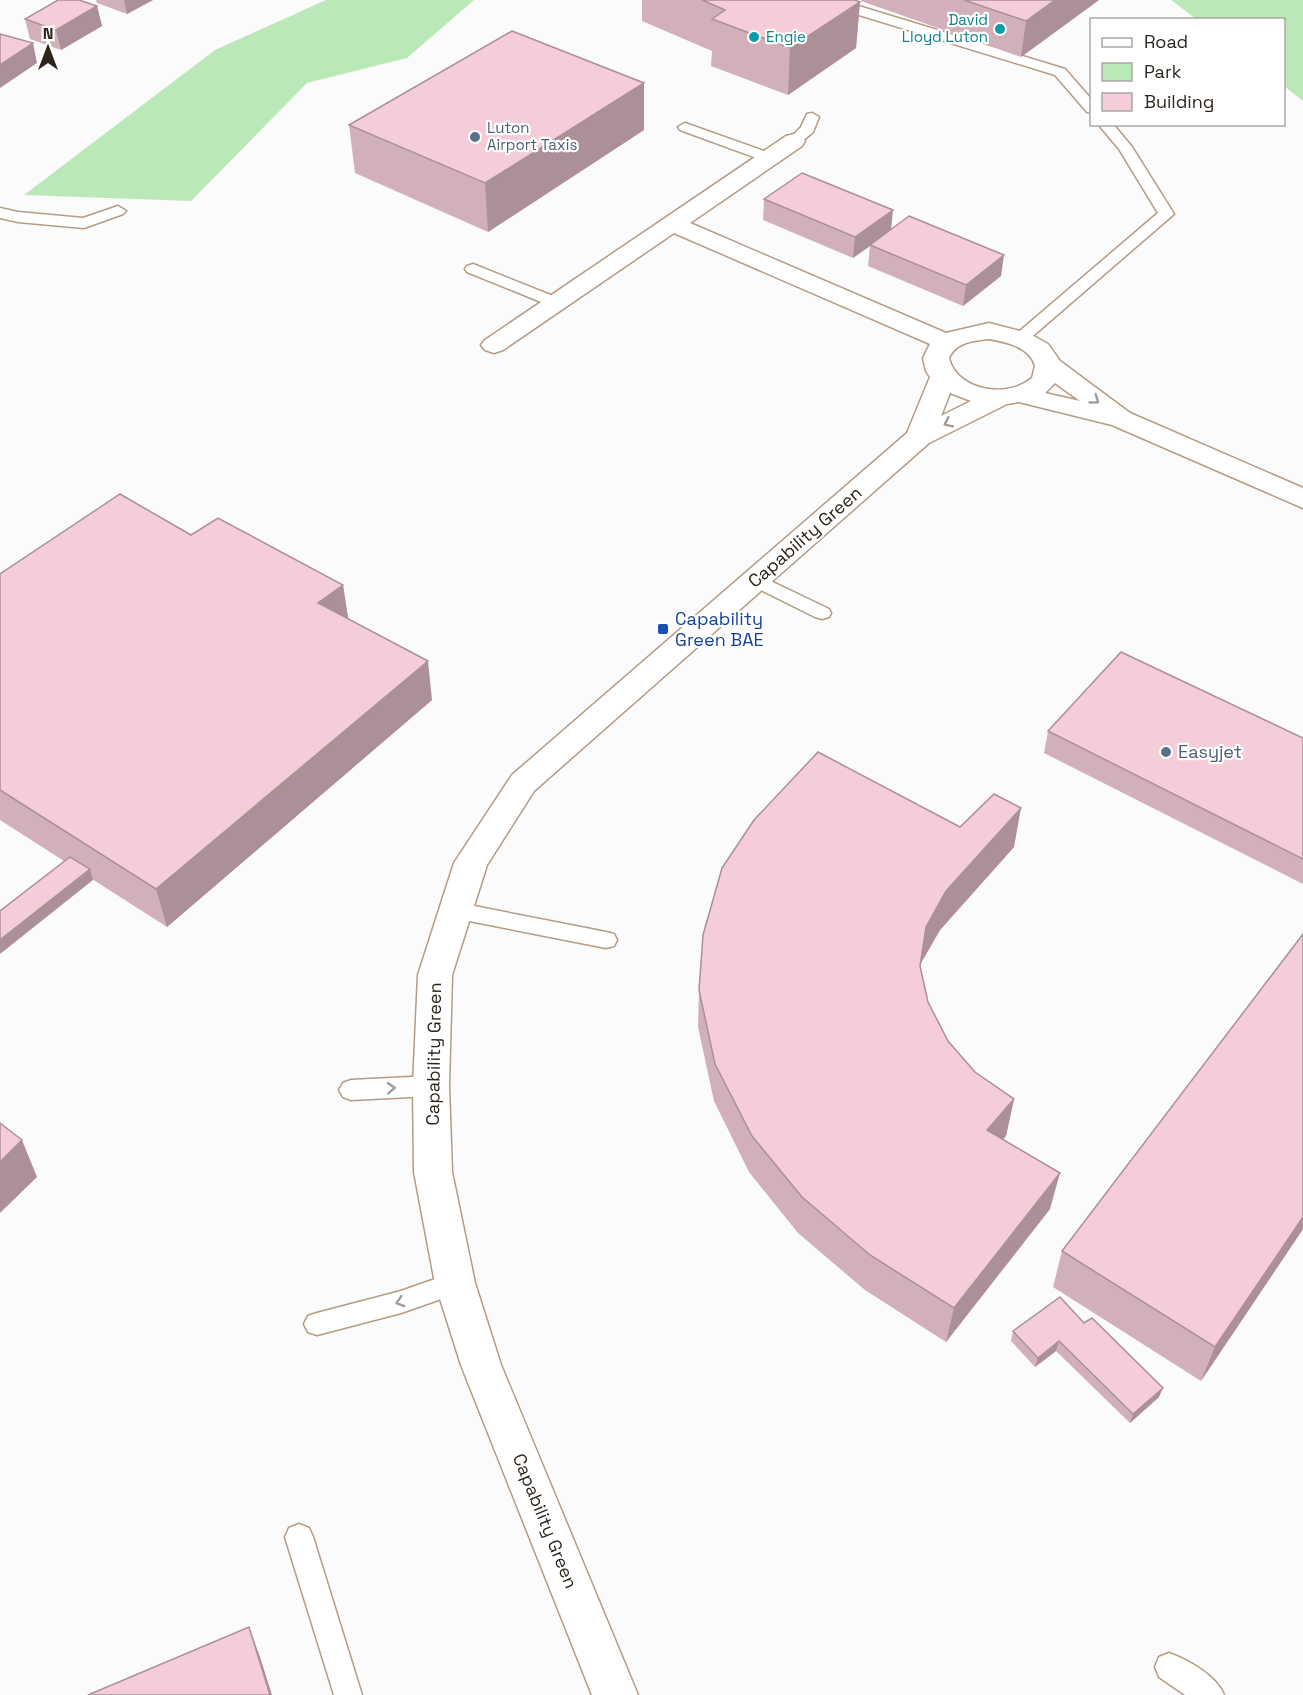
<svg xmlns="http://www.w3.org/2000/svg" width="1303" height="1695" font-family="'Space Grotesk',sans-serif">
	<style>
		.green { fill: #bbe8b9 }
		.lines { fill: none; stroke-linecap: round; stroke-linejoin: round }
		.lane-casing { stroke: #b69b83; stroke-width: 3 }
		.street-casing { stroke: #b69b83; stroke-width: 3 }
		.lane { fill: #fff; fill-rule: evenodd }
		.street { fill: #fff; fill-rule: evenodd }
		.wall { fill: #d2b0ba }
		.shaded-wall { fill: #ab9097 }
		.building { fill: #f4cdd8; stroke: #ab9097; stroke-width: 1.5 }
		.oneway { stroke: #a19c98 }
		.culture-dot { fill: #0f9aa8; stroke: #fff; stroke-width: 2 }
		.service-dot { fill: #5c6f8a; stroke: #fff; stroke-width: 2 }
		.transit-dot { fill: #1a4fb4; stroke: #fff; stroke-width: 2 }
		.labels { text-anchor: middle; stroke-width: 4.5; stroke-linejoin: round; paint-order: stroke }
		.far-culture-label { font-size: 15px; fill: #0d838f; stroke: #fff; text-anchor: end }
		.far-service-label { font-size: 15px; fill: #4e5e75; stroke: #fff; text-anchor: start }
		.street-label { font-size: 18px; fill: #2e241a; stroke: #fff }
		.transit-label { font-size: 18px; fill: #164399; stroke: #fff; text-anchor: start }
		.service-label { font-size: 18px; fill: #4e5e75; stroke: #fff; text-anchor: start }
	</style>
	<rect width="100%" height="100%" fill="#fbfbfb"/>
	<!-- green -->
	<g class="green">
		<path d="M326,0H474L407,58L307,83L191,201L24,195L215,50Z"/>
		<path d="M1171,0H1303V101L1284,86V20L1196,19Z"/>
	</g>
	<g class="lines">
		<!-- lane casing -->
		<g class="lane-casing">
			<g id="lane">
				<path d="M818,0H839L1065,69L1092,100V113L1087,112L1055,75L820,3Z"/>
				<path d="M812,113L819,117L813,132L799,144H789L787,141L801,127L807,114Z"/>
				<path d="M685,123L775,155L777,158L775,161H765L680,130L678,127Z"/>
				<path d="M1098,124H1113L1132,147L1174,214L1027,341H1015L1013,338L1015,335L1158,213L1119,149Z"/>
				<path d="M118,206L126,211L123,214L84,228L18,222L0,218V208L18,212L83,218Z"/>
				<path d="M473,264L563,300L565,303L557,308L551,306L467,272L465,269L467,266Z"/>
				<path d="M756,574L829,609L831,613L829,617L822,619L815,617L749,584L747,580L749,576Z"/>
				<path d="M454,902L606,932L614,934L617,940L614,946L606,948L454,918L446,916L443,910L446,904Z"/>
				<path d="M431,1076L439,1079L443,1086L439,1093L431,1096L351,1100L343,1097L339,1090L343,1083L351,1080Z"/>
				<path d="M455,1272L464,1275L467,1283L464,1291L401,1313L317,1335L308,1332L304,1324L308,1316L317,1313L401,1291Z"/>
				<path d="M299,1524L309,1528L313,1537L362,1695H334L285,1537L289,1528Z"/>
				<path d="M1169,1653C1188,1660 1217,1676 1224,1695H1185L1159,1677L1155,1667L1159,1657Z"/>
			</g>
		</g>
		<!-- street casing -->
		<g class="street-casing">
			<path id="street" d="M794,134L802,136L805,141L802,146L690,223L946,333L989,323L1028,333L1048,344L1060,361L1130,413L1303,488V508L1112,425L1019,402L1007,404L929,443L534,791L487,865L452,975L449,1086L452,1172L475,1283L501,1365L638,1695H592L461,1365L435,1283L414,1172L413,1086L418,975L454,863L512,775L907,433L930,377L926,371L923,358L930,344L674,233L503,350L494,353L485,350L481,345L485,340L786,136ZM989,339C1006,342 1030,347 1035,366L1032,378C1007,399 957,391 949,358C956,342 973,341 989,339ZM1055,383L1080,401L1045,393ZM950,393L971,401L941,416Z"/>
		</g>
		<!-- lane -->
		<use href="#lane" class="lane"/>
		<!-- street -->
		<use href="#street" class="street"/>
	</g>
	<!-- wall -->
	<g class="wall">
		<path d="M96,0H153L127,14L97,3Z"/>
		<path d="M642,0H855L860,2L856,48L788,95L711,66L712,51L642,21Z"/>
		<path d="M861,0H1099L1021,57L861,1Z"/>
		<path d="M97,6L102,26L61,50L30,39L25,19Z"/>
		<path d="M644,83V130L488,232L355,173L349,125Z"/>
		<path d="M764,199L891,230L1001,276L963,306L868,266L870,246L853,258L763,220Z"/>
		<path d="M191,535L343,585L348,619L432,700L167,927L0,820V574Z"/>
		<path d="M1048,731L1303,738V884L1044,753Z"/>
		<path d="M960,827L1014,847L940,930L920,964L928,1002L948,1041L975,1072L1014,1099L1006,1136L1003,1139L1050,1209L946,1342L865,1290L798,1233L749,1172L714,1101L698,1027L699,990Z"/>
		<path d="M1303,934V1229L1201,1381L1053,1287L1062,1251Z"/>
		<path d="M1084,1323L1159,1397L1130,1423L1056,1351L1035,1367L1011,1341L1013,1331Z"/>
	</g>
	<!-- shaded-wall -->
	<g class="shaded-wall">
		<path d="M124,0H153L127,14Z"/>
		<path d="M1055,0H1099L1021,57L1026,21Z"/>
		<path d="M860,2L856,48L788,95L790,48Z"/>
		<path d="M97,6L102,26L61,50L56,30Z"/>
		<path d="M33,43L37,63L0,88V65Z"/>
		<path d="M644,83V130L488,232L485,183Z"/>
		<path d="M893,210L891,231L853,258L855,237Z"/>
		<path d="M1004,255L1001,276L963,306L966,285Z"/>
		<path d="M343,585L349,624L318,603Z"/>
		<path d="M428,661L432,700L167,927L156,889Z"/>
		<path d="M1021,808L1014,847L940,930L920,965L926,927L946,891Z"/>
		<path d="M90,869L93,880L0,954V940Z"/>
		<path d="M1014,1099L1006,1136L979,1167L987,1130Z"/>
		<path d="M22,1140L37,1177L0,1213V1162Z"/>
		<path d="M1060,1173L1050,1209L946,1342L954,1308Z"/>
		<path d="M1303,1217V1229L1201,1381L1215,1347Z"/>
		<path d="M1059,1341L1056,1351L1035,1367L1038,1358Z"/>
		<path d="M1163,1388L1159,1397L1130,1423L1133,1414Z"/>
		<path d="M249,1627L260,1657L272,1695H270Z"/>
	</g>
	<!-- building -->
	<g class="building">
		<path d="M58,0H79L97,6L56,30L25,19Z"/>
		<path d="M702,0H855L860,2L790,48L712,19L725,10Z"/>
		<path d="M964,0H1055L1026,21Z"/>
		<path d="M512,31L644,83L485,183L349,125Z"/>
		<path d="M0,34L33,43L0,65Z"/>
		<path d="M802,173L893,210L855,237L764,199Z"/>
		<path d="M909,216L1004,255L966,285L870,245Z"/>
		<path d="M120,494L191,535L218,518L343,585L318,603L428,661L156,889L0,790V574Z"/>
		<path d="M1121,652L1303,738V859L1048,731Z"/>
		<path d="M818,752L960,827L994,794L1021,808L946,891L926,927L920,966L928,1002L948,1041L975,1072L1014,1099L987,1130L1060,1173L954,1308L870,1255L802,1197L752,1136L715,1064L699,990L703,935L722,868L754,820Z"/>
		<path d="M70,857L90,869L0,940V911Z"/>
		<path d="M1303,934V1217L1215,1347L1062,1251Z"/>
		<path d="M0,1123L22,1140L0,1162Z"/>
		<path d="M1060,1297L1084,1323L1092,1318L1163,1388L1133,1414L1059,1341L1038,1358L1013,1331Z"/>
		<path d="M249,1627L270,1695H88Z"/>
	</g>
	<!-- one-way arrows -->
	<defs><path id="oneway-chevron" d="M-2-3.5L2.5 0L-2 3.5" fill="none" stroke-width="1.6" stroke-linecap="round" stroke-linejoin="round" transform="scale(1.5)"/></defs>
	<g class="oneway">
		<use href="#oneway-chevron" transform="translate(1095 400) rotate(36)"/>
		<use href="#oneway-chevron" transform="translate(948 423) rotate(154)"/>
		<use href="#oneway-chevron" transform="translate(391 1088) rotate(-3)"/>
		<use href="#oneway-chevron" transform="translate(400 1302) rotate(163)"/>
	</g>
	<!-- markers -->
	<g class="culture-dot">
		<circle cx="1000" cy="29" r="6"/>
		<circle cx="754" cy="37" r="6"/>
	</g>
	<g class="service-dot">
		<circle cx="475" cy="137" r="6"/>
		<circle cx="1166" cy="752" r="6"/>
	</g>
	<rect class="transit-dot" x="657" y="623" width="12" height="12" rx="3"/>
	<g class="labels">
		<!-- far-culture labels -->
		<g class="far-culture-label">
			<text x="988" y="25">David<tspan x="988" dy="17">Lloyd Luton</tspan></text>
			<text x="766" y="42" text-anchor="start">Engie</text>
		</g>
		<!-- far-service labels -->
		<g class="far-service-label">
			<text x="487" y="133">Luton<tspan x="487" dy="17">Airport Taxis</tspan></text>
		</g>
		<!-- street labels -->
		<g class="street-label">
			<text transform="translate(805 537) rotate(-41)" y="6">Capability Green</text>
			<text transform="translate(434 1054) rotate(-89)" y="6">Capability Green</text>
			<text transform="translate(545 1521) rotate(68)" y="6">Capability Green</text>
		</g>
		<!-- transit labels -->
		<g class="transit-label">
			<text x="675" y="625">Capability<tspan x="675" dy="21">Green BAE</tspan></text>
		</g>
		<!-- service labels -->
		<g class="service-label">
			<text x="1178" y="758">Easyjet</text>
		</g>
	</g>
	<!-- legend -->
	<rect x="1090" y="18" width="195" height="108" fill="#ffffff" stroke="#aba7a3" stroke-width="1.5"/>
	<rect x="1102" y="38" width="30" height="9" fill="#ffffff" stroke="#aba7a3" stroke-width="1.5"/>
	<text x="1144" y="48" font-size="18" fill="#2e241a">Road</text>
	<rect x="1102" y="63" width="30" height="18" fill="#bbe8b9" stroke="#aba7a3" stroke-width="1.5"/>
	<text x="1144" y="78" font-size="18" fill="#2e241a">Park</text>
	<rect x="1102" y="93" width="30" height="18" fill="#f4cdd8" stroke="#aba7a3" stroke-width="1.5"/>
	<text x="1144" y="108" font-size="18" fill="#2e241a">Building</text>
	<!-- north arrow -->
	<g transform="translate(48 48)" stroke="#ffffff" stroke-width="4.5" paint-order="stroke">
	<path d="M0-4.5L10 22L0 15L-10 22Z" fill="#2e241a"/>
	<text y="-9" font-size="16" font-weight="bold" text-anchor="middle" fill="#2e241a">N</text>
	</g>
</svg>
